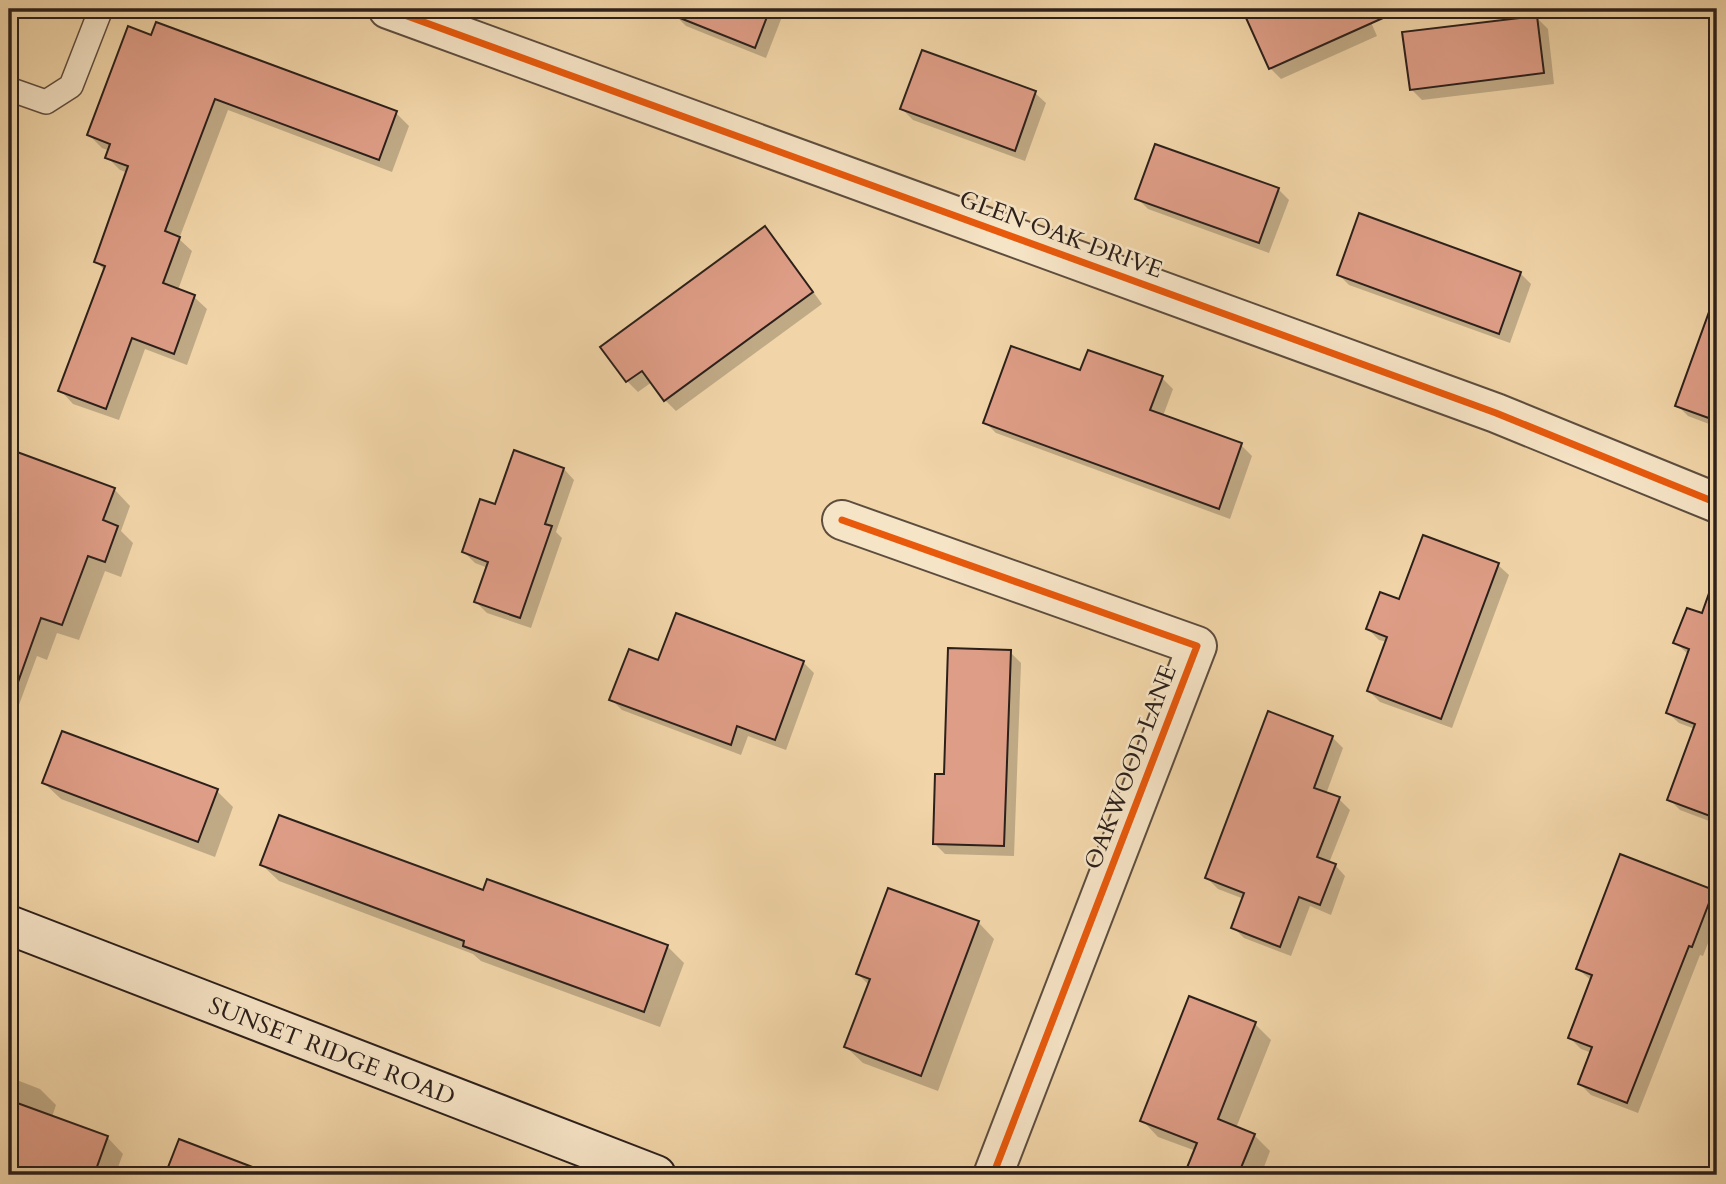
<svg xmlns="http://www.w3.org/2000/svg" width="1726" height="1184" font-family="Cardo,serif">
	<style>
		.shadow { fill: #0003 }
		.building { fill: #de9d86; stroke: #2c201b; stroke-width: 2 }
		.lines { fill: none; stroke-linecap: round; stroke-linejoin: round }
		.lane-casing { stroke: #5d4d3e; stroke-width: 26 }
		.street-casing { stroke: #5d4d3e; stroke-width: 42 }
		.secondary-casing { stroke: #2c201b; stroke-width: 42 }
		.lane { stroke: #f6e4c6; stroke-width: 23 }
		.street { stroke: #f6e4c6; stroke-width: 38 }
		.secondary { stroke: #f6e4c6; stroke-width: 38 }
		.cycleway-casing { stroke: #f6e4c6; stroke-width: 11 }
		.cycleway { stroke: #e8590c; stroke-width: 7 }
		.labels { text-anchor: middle; stroke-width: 5; stroke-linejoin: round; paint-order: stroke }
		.street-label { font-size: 24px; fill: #2c201b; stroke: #f6e4c6 }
	</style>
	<rect width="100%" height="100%" fill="#f1d5a8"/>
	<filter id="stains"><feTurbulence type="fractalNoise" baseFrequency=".00286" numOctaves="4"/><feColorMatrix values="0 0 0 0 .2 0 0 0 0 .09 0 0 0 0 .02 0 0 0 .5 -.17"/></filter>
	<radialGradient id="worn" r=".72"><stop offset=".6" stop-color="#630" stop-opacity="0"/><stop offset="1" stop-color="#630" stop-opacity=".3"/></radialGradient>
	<!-- shadow -->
	<g class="shadow">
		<path d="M678,9H785L766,58L686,26L675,15Z"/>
		<path d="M1244,9H1365L1377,36L1281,79L1270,68Z"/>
		<path d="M1666,9H1697L1693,19Z"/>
		<path d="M1537,18L1548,29L1554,84L1422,100L1411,89Z"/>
		<path d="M129,28L396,113L409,126L392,172L228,110L179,239L192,251L178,290L194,297L207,309L187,365L145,349L119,420L73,404L61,391L105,271L96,261L128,173L120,170L107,157L110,151L102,148L89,135Z"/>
		<path d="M1035,93L1046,103L1025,161L913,120L902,109Z"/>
		<path d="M1278,189L1289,200L1269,253L1148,209L1137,198Z"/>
		<path d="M765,229L776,240L822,304L676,411L665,400L652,382L638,392L627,381L603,347Z"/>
		<path d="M1520,273L1531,284L1510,343L1349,285L1339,275Z"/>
		<path d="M1700,343L1717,349V427L1688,416L1677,405Z"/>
		<path d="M1081,373L1162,378L1173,389L1163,416L1241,445L1252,456L1230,519L996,433L985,422Z"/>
		<path d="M9,450L114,489L130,506L121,531L133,543L121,577L105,571L79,640L57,633L47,660L37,656L9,732Z"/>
		<path d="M516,452L564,469L574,480L556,532L562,538L531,628L487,613L476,602L488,568L475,563L464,552L497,507Z"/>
		<path d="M1498,565L1509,575L1452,728L1380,702L1369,691L1387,642L1379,640L1368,629L1400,601Z"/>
		<path d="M1688,610L1717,621V824L1680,810L1669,799L1695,729L1679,723L1668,713L1689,655L1676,643Z"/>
		<path d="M1010,652L1021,663L1014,856L945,854L934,843L945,776Z"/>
		<path d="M659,662H803L814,673L786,750L748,736L741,755L622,710L611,699Z"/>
		<path d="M1332,737L1343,748L1326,794L1339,799L1350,810L1329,863L1335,865L1345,876L1331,915L1310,906L1291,956L1244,938L1233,927L1244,899L1218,889L1207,878Z"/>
		<path d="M44,783L217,791L233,807L215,857L61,799Z"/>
		<path d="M262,865L484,892L667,946L684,963L660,1027L481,961L473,954L279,881Z"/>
		<path d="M1713,892L1717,896V920L1703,956L1700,955L1638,1113L1591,1095L1580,1084L1592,1053L1581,1049L1570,1038L1592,981L1578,969Z"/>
		<path d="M978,922L994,939L938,1091L863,1063L846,1047L869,985L858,974Z"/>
		<path d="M1255,1024L1271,1040L1236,1128L1254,1135L1270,1151L1261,1175H1186L1196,1151L1158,1137L1142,1120Z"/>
		<path d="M9,1077L40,1089L56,1105L52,1117L107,1137L123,1154L115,1175H9Z"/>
		<path d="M1586,1167L1596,1175H1579Z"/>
		<path d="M1534,1170L1540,1175H1530Z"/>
	</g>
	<!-- building -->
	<g class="building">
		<path d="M660,9H770L755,48L660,10Z"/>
		<path d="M1242,9H1403L1269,69Z"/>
		<path d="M1537,16L1544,73L1410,90L1402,32Z"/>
		<path d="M156,22L397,111L379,160L215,99L165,231L180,237L163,283L195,295L174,354L132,338L106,409L58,391L105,266L94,262L128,166L105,158L110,144L87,135L128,26L151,35Z"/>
		<path d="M922,50L1036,91L1015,151L900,109Z"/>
		<path d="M1155,144L1279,188L1259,243L1135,199Z"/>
		<path d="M1359,213L1521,272L1499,334L1337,275Z"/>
		<path d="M765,226L813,292L664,401L642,371L626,382L600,347Z"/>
		<path d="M1713,301L1717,302V421L1675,406Z"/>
		<path d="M1011,346L1080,370L1088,350L1163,376L1150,410L1242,443L1219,509L983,423Z"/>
		<path d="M9,449L115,488L103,520L118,526L105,562L88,556L62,625L41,618L13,696L9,695Z"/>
		<path d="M514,450L564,468L545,524L552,526L520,618L474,602L488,562L462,552L480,499L495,504Z"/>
		<path d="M1423,535L1499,563L1441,719L1367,691L1387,637L1366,629L1380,592L1399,599Z"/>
		<path d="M1713,582L1717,583V797L1710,816L1667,800L1695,724L1666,713L1689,649L1673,643L1687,608L1702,613Z"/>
		<path d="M676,613L804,661L775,740L737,726L731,745L609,700L629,649L658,660Z"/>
		<path d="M948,648L1011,650L1004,846L933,844L935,774H944Z"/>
		<path d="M1268,711L1333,736L1314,788L1340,797L1317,857L1336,864L1320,905L1299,897L1280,947L1231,928L1244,893L1205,878Z"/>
		<path d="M62,731L218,789L198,842L42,783Z"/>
		<path d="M279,815L483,890L487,879L668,945L644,1012L463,946L464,941L260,865Z"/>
		<path d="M1620,854L1714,890L1692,947L1689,946L1627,1103L1578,1084L1592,1047L1568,1038L1592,975L1576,969Z"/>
		<path d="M888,888L979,921L921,1076L844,1047L870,979L856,974Z"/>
		<path d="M1189,996L1256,1022L1218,1119L1255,1134L1238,1175H1184L1197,1143L1140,1121Z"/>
		<path d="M9,1100L108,1136L94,1175H9Z"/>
		<path d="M179,1139L268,1173L267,1175H165Z"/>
	</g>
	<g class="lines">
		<!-- lane casing -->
		<g class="lane-casing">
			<path id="lane" d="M9,89L46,102L71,86L101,9"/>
		</g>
		<!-- street casing -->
		<g class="street-casing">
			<g id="street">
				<path d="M388,9L1496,413L1717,503"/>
				<path d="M842,520L1197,646L993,1175"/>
			</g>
		</g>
		<!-- secondary casing -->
		<g class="secondary-casing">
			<path id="secondary" d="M9,925L656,1175"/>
		</g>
		<!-- lane -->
		<use href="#lane" class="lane"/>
		<!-- street -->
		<use href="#street" class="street"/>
		<!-- secondary -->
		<use href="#secondary" class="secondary"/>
		<!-- cycleway casing -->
		<g class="cycleway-casing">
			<g id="cycleway">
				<path d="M388,9L1496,413L1717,503"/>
				<path d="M842,520L1197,646L993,1175"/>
			</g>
		</g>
		<!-- cycleway -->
		<use href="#cycleway" class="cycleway"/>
	</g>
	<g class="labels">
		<!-- street labels -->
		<g class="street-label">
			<text transform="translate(1061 234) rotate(20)" y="8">GLEN OAK DRIVE</text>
			<text transform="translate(1130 767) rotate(-69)" y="8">OAKWOOD LANE</text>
			<text transform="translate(332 1051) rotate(21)" y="8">SUNSET RIDGE ROAD</text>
		</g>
	</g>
	<!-- margin -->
	<rect width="1726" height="1184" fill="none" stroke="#f1d5a8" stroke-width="35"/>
	<rect x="10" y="10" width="1705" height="1163" fill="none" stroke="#2c201b" stroke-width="3.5"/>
	<rect x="18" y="18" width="1691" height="1149" fill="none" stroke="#2c201b" stroke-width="2"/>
	<rect width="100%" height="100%" filter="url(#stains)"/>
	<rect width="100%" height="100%" fill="url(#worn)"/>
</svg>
